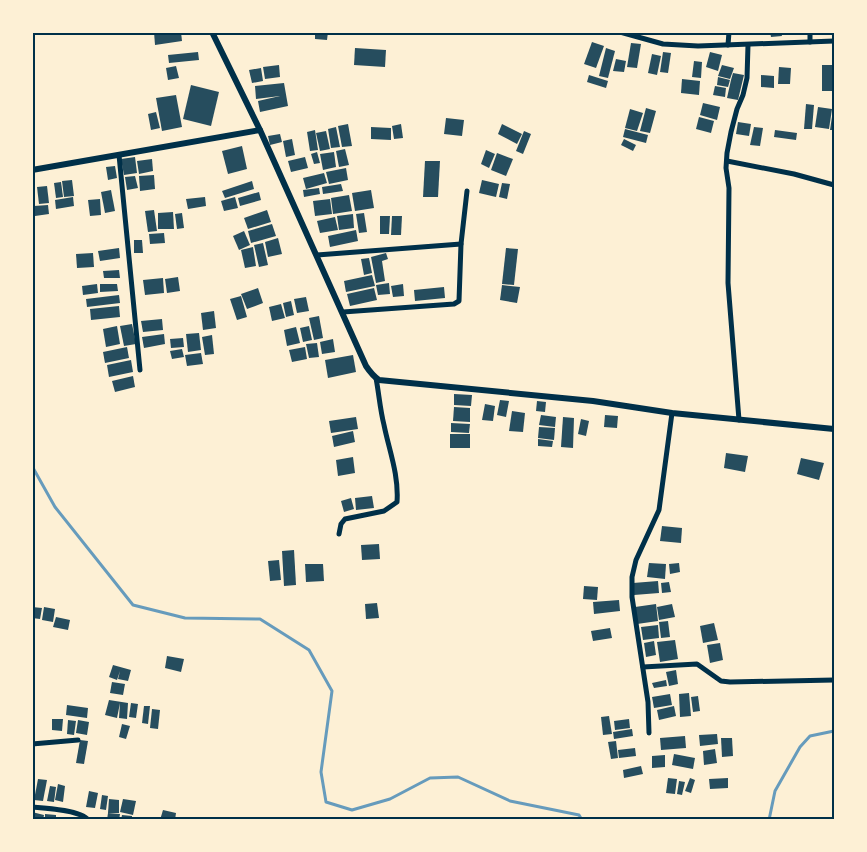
<svg xmlns="http://www.w3.org/2000/svg" width="867" height="852" font-family="Poppins,sans-serif">
	<style>
		.lines { fill: none; stroke-linecap: round; stroke-linejoin: round }
		.stream { stroke: #669bbc; stroke-width: 3 }
		.building { fill: #264d5e }
		.minor { stroke: #003049; stroke-width: 5 }
		.tertiary { stroke: #003049; stroke-width: 6 }
		.neatline { fill: none; stroke: #003049; stroke-width: 2 }
	</style>
	<rect width="100%" height="100%" fill="#fdf0d5"/>
	<g class="lines">
		<!-- stream -->
		<g class="stream">
			<path d="M32,466L55,507L133,605L185,618L260,619L309,650L332,691L321,772L326,802L352,810L390,799L430,778L458,777L510,801L579,815L582,820"/>
			<path d="M769,820L775,791L800,747L810,736L834,731"/>
		</g>
	</g>
	<!-- building -->
	<g class="building">
		<path d="M154,32H181L182,41L155,45Z"/>
		<path d="M315,32H328L327,40L315,39Z"/>
		<path d="M770,32H781L782,36L771,37Z"/>
		<path d="M592,42L604,46L596,68L584,64Z"/>
		<path d="M631,43L641,44L637,68L627,67Z"/>
		<path d="M355,48L386,50L385,67L354,65Z"/>
		<path d="M606,48L615,51L608,78L599,76Z"/>
		<path d="M198,52L199,60L169,63L168,55Z"/>
		<path d="M663,52L671,53L668,73L660,72Z"/>
		<path d="M710,52L722,55L718,71L706,67Z"/>
		<path d="M652,54L661,56L657,75L648,73Z"/>
		<path d="M616,59L626,61L624,72L613,71Z"/>
		<path d="M694,61L702,62L701,78L692,77Z"/>
		<path d="M279,65L280,77L265,79L263,67Z"/>
		<path d="M722,65L734,68L730,79L718,76Z"/>
		<rect x="822" y="65" width="12" height="26"/>
		<path d="M176,66L179,78L168,80L166,68Z"/>
		<path d="M779,67L791,68L790,84H778Z"/>
		<path d="M261,68L263,81L252,83L249,70Z"/>
		<path d="M733,73L744,75L738,100L727,98L731,80L734,81L731,80Z"/>
		<path d="M589,75L608,81L606,88L587,82Z"/>
		<path d="M761,75L774,76V88L761,87Z"/>
		<path d="M718,77L730,80L728,87L717,85Z"/>
		<path d="M682,79L700,81L699,95L681,93Z"/>
		<path d="M284,83L288,106L260,112L258,101L280,96L256,99L255,86Z"/>
		<path d="M191,85L219,92L211,126L183,119Z"/>
		<path d="M715,86L726,88L725,97L713,95Z"/>
		<path d="M176,95L182,127L162,131L156,98Z"/>
		<path d="M703,103L720,107L717,120L700,115Z"/>
		<path d="M806,104L814,105L812,129H804Z"/>
		<path d="M818,107L832,109L829,129L815,127Z"/>
		<path d="M646,108L656,111L650,133L640,131Z"/>
		<path d="M630,109L643,113L637,131L625,128Z"/>
		<path d="M833,110H834V130H830Z"/>
		<path d="M156,112L160,128L151,130L148,114Z"/>
		<path d="M699,117L714,121L711,133L696,129Z"/>
		<path d="M446,118L464,120L462,136L444,134Z"/>
		<path d="M738,122L751,124L749,136L736,134Z"/>
		<path d="M348,124L352,146L342,147L338,126Z"/>
		<path d="M401,124L403,138L394,139L392,126Z"/>
		<path d="M502,124L522,134L517,144L498,134Z"/>
		<path d="M336,127L340,147L331,148L328,129Z"/>
		<path d="M371,127L391,128V140L371,139Z"/>
		<path d="M754,127L763,128L760,146L750,145Z"/>
		<path d="M625,129L648,135L646,143L623,137Z"/>
		<path d="M315,130L318,150L310,151L307,132Z"/>
		<path d="M775,130L797,133L796,140L774,137Z"/>
		<path d="M326,131L330,149L320,151L316,133Z"/>
		<path d="M524,131L531,134L523,154L516,151Z"/>
		<path d="M280,134L282,142L270,145L268,136Z"/>
		<path d="M292,139L295,155L286,157L283,141Z"/>
		<path d="M624,139L636,145L633,151L621,145Z"/>
		<path d="M242,146L247,169L228,174L222,151Z"/>
		<path d="M345,149L349,165L339,167L336,151Z"/>
		<path d="M486,150L495,154L489,168L481,164Z"/>
		<path d="M317,152L320,163L314,164L311,154Z"/>
		<path d="M334,152L336,167L323,170L320,154Z"/>
		<path d="M497,153L513,159L506,176L491,170Z"/>
		<path d="M135,157L137,173L124,175L121,159Z"/>
		<path d="M305,157L308,168L291,172L288,161Z"/>
		<path d="M152,159L153,171L139,174L137,161Z"/>
		<path d="M425,161H440L438,197H423Z"/>
		<path d="M115,166L117,178L108,180L106,167Z"/>
		<path d="M346,168L348,180L329,184L326,172Z"/>
		<path d="M324,173L327,183L306,189L303,178Z"/>
		<path d="M154,175L155,189L140,191L139,176Z"/>
		<path d="M135,176L138,188L127,190L125,177Z"/>
		<path d="M72,180L74,196L64,197L62,181Z"/>
		<path d="M482,180L499,184L496,197L479,193Z"/>
		<path d="M252,181L254,189L225,198L222,191Z"/>
		<path d="M61,182L63,197L56,198L54,183Z"/>
		<path d="M502,183L510,184L507,199L499,197Z"/>
		<path d="M341,184L343,191L323,194L322,187Z"/>
		<path d="M47,186L49,203L39,204L37,187Z"/>
		<path d="M319,188L320,194L304,197L303,190Z"/>
		<path d="M111,190L115,211L105,213L101,192Z"/>
		<path d="M371,190L374,208L355,211L352,193Z"/>
		<path d="M259,192L261,200L240,206L238,198Z"/>
		<path d="M349,195L352,211L333,214L331,198Z"/>
		<path d="M73,197L74,206L56,209L55,200Z"/>
		<path d="M205,197L206,206L188,209L186,199Z"/>
		<path d="M235,197L238,208L224,211L221,201Z"/>
		<path d="M100,199L101,215L90,216L88,200Z"/>
		<path d="M330,199L332,214L315,216L313,201Z"/>
		<path d="M48,205L49,214L35,216L34,206Z"/>
		<path d="M154,210L157,231L148,232L145,211Z"/>
		<path d="M267,210L271,222L248,229L244,218Z"/>
		<path d="M173,212L174,229H158V213Z"/>
		<path d="M182,213L184,228L177,229L175,214Z"/>
		<path d="M364,213L367,232L359,233L356,214Z"/>
		<path d="M353,214L354,228L339,230L337,216Z"/>
		<path d="M380,216H390L389,234H380Z"/>
		<path d="M392,216H402L401,235H391Z"/>
		<path d="M335,217L338,230L320,233L317,221Z"/>
		<path d="M272,224L276,236L251,243L248,231Z"/>
		<path d="M356,230L358,241L330,247L328,236Z"/>
		<path d="M244,231L250,245L239,250L233,236Z"/>
		<path d="M164,233L165,243L150,244L149,234Z"/>
		<path d="M278,238L282,254L268,257L265,242Z"/>
		<path d="M134,240H142L143,253H134Z"/>
		<path d="M263,243L268,265L259,267L254,245Z"/>
		<path d="M253,247L256,266L245,268L241,250Z"/>
		<path d="M119,248L120,258L100,261L98,251Z"/>
		<path d="M506,248L518,249L514,285L502,284Z"/>
		<path d="M93,253L94,267L77,268L76,254Z"/>
		<path d="M386,253L388,259L382,261L385,281L376,283L371,257Z"/>
		<path d="M369,258L372,273L364,275L361,259Z"/>
		<path d="M119,270L120,278H104L103,271Z"/>
		<path d="M372,275L375,286L346,292L344,281Z"/>
		<path d="M178,277L180,291L167,293L165,279Z"/>
		<path d="M163,278L164,293L145,295L143,280Z"/>
		<path d="M389,283L390,294L378,295L376,285Z"/>
		<path d="M97,284L98,293L83,295L82,286Z"/>
		<path d="M100,284H117L118,291L100,292Z"/>
		<path d="M403,284L404,296L393,297L391,286Z"/>
		<path d="M502,285L520,287L517,303L500,300Z"/>
		<path d="M444,287L445,298L415,301L414,290Z"/>
		<path d="M258,288L263,303L247,309L241,294Z"/>
		<path d="M374,288L377,300L350,306L347,294Z"/>
		<path d="M119,295L120,303L87,307L86,299Z"/>
		<path d="M241,296L247,317L237,320L230,299Z"/>
		<path d="M306,297L309,311L297,313L294,299Z"/>
		<path d="M291,301L294,315L286,317L283,303Z"/>
		<path d="M281,304L285,318L272,321L269,307Z"/>
		<path d="M119,306L120,317L91,320L90,309Z"/>
		<path d="M214,311L216,328L203,330L201,313Z"/>
		<path d="M319,316L323,338L314,340L309,318Z"/>
		<path d="M162,319L163,330L143,332L141,321Z"/>
		<path d="M132,324L136,344L124,346L120,326Z"/>
		<path d="M117,326L120,344L106,347L103,329Z"/>
		<path d="M309,326L312,340L303,342L300,328Z"/>
		<path d="M296,327L300,343L287,346L284,330Z"/>
		<path d="M199,333L201,350L188,352L186,334Z"/>
		<path d="M164,334L165,344L144,348L142,337Z"/>
		<path d="M212,335L214,354L205,355L202,337Z"/>
		<path d="M183,338L184,347L171,348L170,339Z"/>
		<path d="M333,339L335,352L322,354L320,342Z"/>
		<path d="M317,343L319,357L309,358L306,344Z"/>
		<path d="M127,347L129,358L105,363L103,352Z"/>
		<path d="M305,347L307,359L292,362L289,350Z"/>
		<path d="M182,349L184,357L172,359L170,351Z"/>
		<path d="M201,353L203,364L187,366L185,355Z"/>
		<path d="M353,355L356,372L328,378L325,360Z"/>
		<path d="M131,360L133,372L109,377L107,365Z"/>
		<path d="M133,376L135,387L115,392L112,381Z"/>
		<path d="M454,394L472,395L471,406L454,405Z"/>
		<path d="M500,400L509,401L506,417L497,415Z"/>
		<path d="M537,401L546,402L545,412L536,411Z"/>
		<path d="M485,404L495,406L493,421L482,420Z"/>
		<path d="M454,407L470,408V422L453,421Z"/>
		<path d="M512,411L525,413L523,432L509,431Z"/>
		<path d="M541,415L556,417L555,427L539,425Z"/>
		<path d="M605,415L618,416L617,428L604,427Z"/>
		<path d="M356,417L358,429L331,433L329,421Z"/>
		<path d="M563,417L574,418L573,448L561,447Z"/>
		<path d="M581,419L589,421L586,436L578,434Z"/>
		<path d="M451,423L470,424L469,433L451,432Z"/>
		<path d="M539,427L555,428L554,440L538,438Z"/>
		<path d="M353,431L355,442L334,447L332,436Z"/>
		<rect x="450" y="434" width="20" height="14"/>
		<path d="M538,439L553,441L552,447L538,446Z"/>
		<path d="M726,453L748,456L745,472L724,468Z"/>
		<path d="M353,457L355,473L338,476L336,460Z"/>
		<path d="M801,458L824,463L819,480L797,474Z"/>
		<path d="M372,496L374,508L356,510L355,498Z"/>
		<path d="M351,498L354,509L344,512L341,501Z"/>
		<path d="M662,526L682,528L681,543L660,541Z"/>
		<path d="M379,544L380,559L362,560L361,545Z"/>
		<path d="M294,550L296,585L284,586L282,551Z"/>
		<path d="M279,560L281,580L270,581L268,561Z"/>
		<path d="M649,563L666,564L665,579L647,577Z"/>
		<path d="M679,563L680,572L670,574L669,564Z"/>
		<path d="M305,564H323L324,581L306,582Z"/>
		<path d="M658,581L659,593L634,595L633,583Z"/>
		<path d="M669,582L671,592L662,593L661,583Z"/>
		<path d="M584,586L598,587L597,600L583,599Z"/>
		<path d="M619,600L620,611L594,614L593,602Z"/>
		<path d="M377,603L379,618L366,619L365,604Z"/>
		<path d="M656,604L658,621L637,624L635,607Z"/>
		<path d="M672,604L675,617L659,620L657,607Z"/>
		<path d="M32,607L42,608L40,619L32,618Z"/>
		<path d="M44,607L55,609L53,622L42,620Z"/>
		<path d="M56,617L70,620L68,630L53,627Z"/>
		<path d="M668,621L670,637L661,638L659,622Z"/>
		<path d="M714,623L718,640L703,643L700,626Z"/>
		<path d="M658,625L659,638L643,640L641,627Z"/>
		<path d="M610,628L612,638L593,641L591,631Z"/>
		<path d="M675,640L678,659L660,662L657,642Z"/>
		<path d="M654,641L656,655L646,657L644,643Z"/>
		<path d="M720,643L723,660L710,663L707,645Z"/>
		<path d="M167,656L184,659L181,672L165,668Z"/>
		<path d="M113,665L131,670L128,681L118,679L120,671L117,680L109,677Z"/>
		<path d="M676,670L678,684L669,686L666,672Z"/>
		<path d="M666,680L667,686L654,688L652,683Z"/>
		<path d="M112,682L125,684L123,695L110,693Z"/>
		<path d="M689,693L691,716L680,717L679,694Z"/>
		<path d="M670,694L672,705L654,708L652,697Z"/>
		<path d="M698,696L700,711L693,712L691,697Z"/>
		<path d="M109,700L128,703L127,719L119,718L120,703L117,718L105,715Z"/>
		<path d="M131,703L138,704L136,718L129,717Z"/>
		<path d="M67,705L88,708L87,718L66,715Z"/>
		<path d="M144,706H150L148,724L142,723Z"/>
		<path d="M674,706L676,716L659,720L657,710Z"/>
		<path d="M152,709L160,710L158,729L150,728Z"/>
		<path d="M609,716L612,734L603,735L601,717Z"/>
		<path d="M52,719H63L62,731L52,730Z"/>
		<path d="M629,719L630,728L615,730L614,721Z"/>
		<path d="M68,720L76,721L74,735L67,734Z"/>
		<path d="M78,720L89,722L87,735L76,733Z"/>
		<path d="M122,724L130,726L126,739L119,737Z"/>
		<path d="M632,729L633,736L614,739L613,732Z"/>
		<path d="M717,734L718,744L700,746L699,735Z"/>
		<path d="M685,736L686,748L661,750L660,738Z"/>
		<path d="M721,738H732L733,756L722,757Z"/>
		<path d="M80,740L88,741L84,764L76,763Z"/>
		<path d="M616,741L618,758L611,759L608,742Z"/>
		<path d="M635,748L636,756L619,758L618,750Z"/>
		<path d="M715,749L717,763L704,765L703,751Z"/>
		<path d="M674,754L695,758L693,769L672,765Z"/>
		<path d="M665,755V767L652,768V756Z"/>
		<path d="M641,766L643,774L624,778L623,770Z"/>
		<path d="M668,778L677,779L675,794L666,793Z"/>
		<path d="M690,778L695,780L691,793L685,791Z"/>
		<path d="M728,778V788L710,789L709,779Z"/>
		<path d="M38,779L47,780L43,801L34,800Z"/>
		<path d="M679,781L685,782L682,795L677,794Z"/>
		<path d="M58,784L65,786L63,802L55,800Z"/>
		<path d="M50,786L56,787L54,802L47,801Z"/>
		<path d="M89,791L98,793L95,808L86,807Z"/>
		<path d="M102,795L108,796L106,810L100,809Z"/>
		<path d="M109,799L119,800V813H108Z"/>
		<path d="M123,799L136,801L133,815L120,812Z"/>
		<path d="M163,810L176,813L175,820H160Z"/>
		<path d="M32,812L44,815L43,820H32Z"/>
		<path d="M108,813L120,814L119,820H107Z"/>
		<path d="M45,814L56,815V820H45Z"/>
		<path d="M122,815L132,816V820H121Z"/>
	</g>
	<g class="lines">
		<!-- minor -->
		<g class="minor">
			<path d="M620,32L663,44L698,46L834,41"/>
			<path d="M810,42V32"/>
			<path d="M728,45L729,32"/>
			<path d="M119,155L140,370"/>
			<path d="M727,161L794,174L834,185"/>
			<path d="M317,255L461,244"/>
			<path d="M343,312L454,304L459,301L461,244L467,191"/>
			<path d="M739,420L728,283L729,188L726,168L727,153L731,132L737,109L743,95L747,78L748,45"/>
			<path d="M339,534L341,524L345,519L384,511L397,502C399,475 389,450 384,425C380,409 379,394 376,378"/>
			<path d="M643,667L697,664L721,681L730,682L834,680"/>
			<path d="M649,733L648,702L632,597V577L636,560L659,510L672,413"/>
			<path d="M32,744L78,740"/>
			<path d="M32,807C45,808 81,810 88,820"/>
		</g>
		<!-- tertiary -->
		<g class="tertiary">
			<path d="M212,32L260,130L366,366C370,372 373,376 379,380L593,401L672,413L834,429"/>
			<path d="M32,170L260,130"/>
		</g>
	</g>
	<!-- border -->
	<rect width="867" height="852" fill="none" stroke="#fdf0d5" stroke-width="68"/>
	<rect x="34" y="34" width="799" height="784" class="neatline"/>
</svg>
